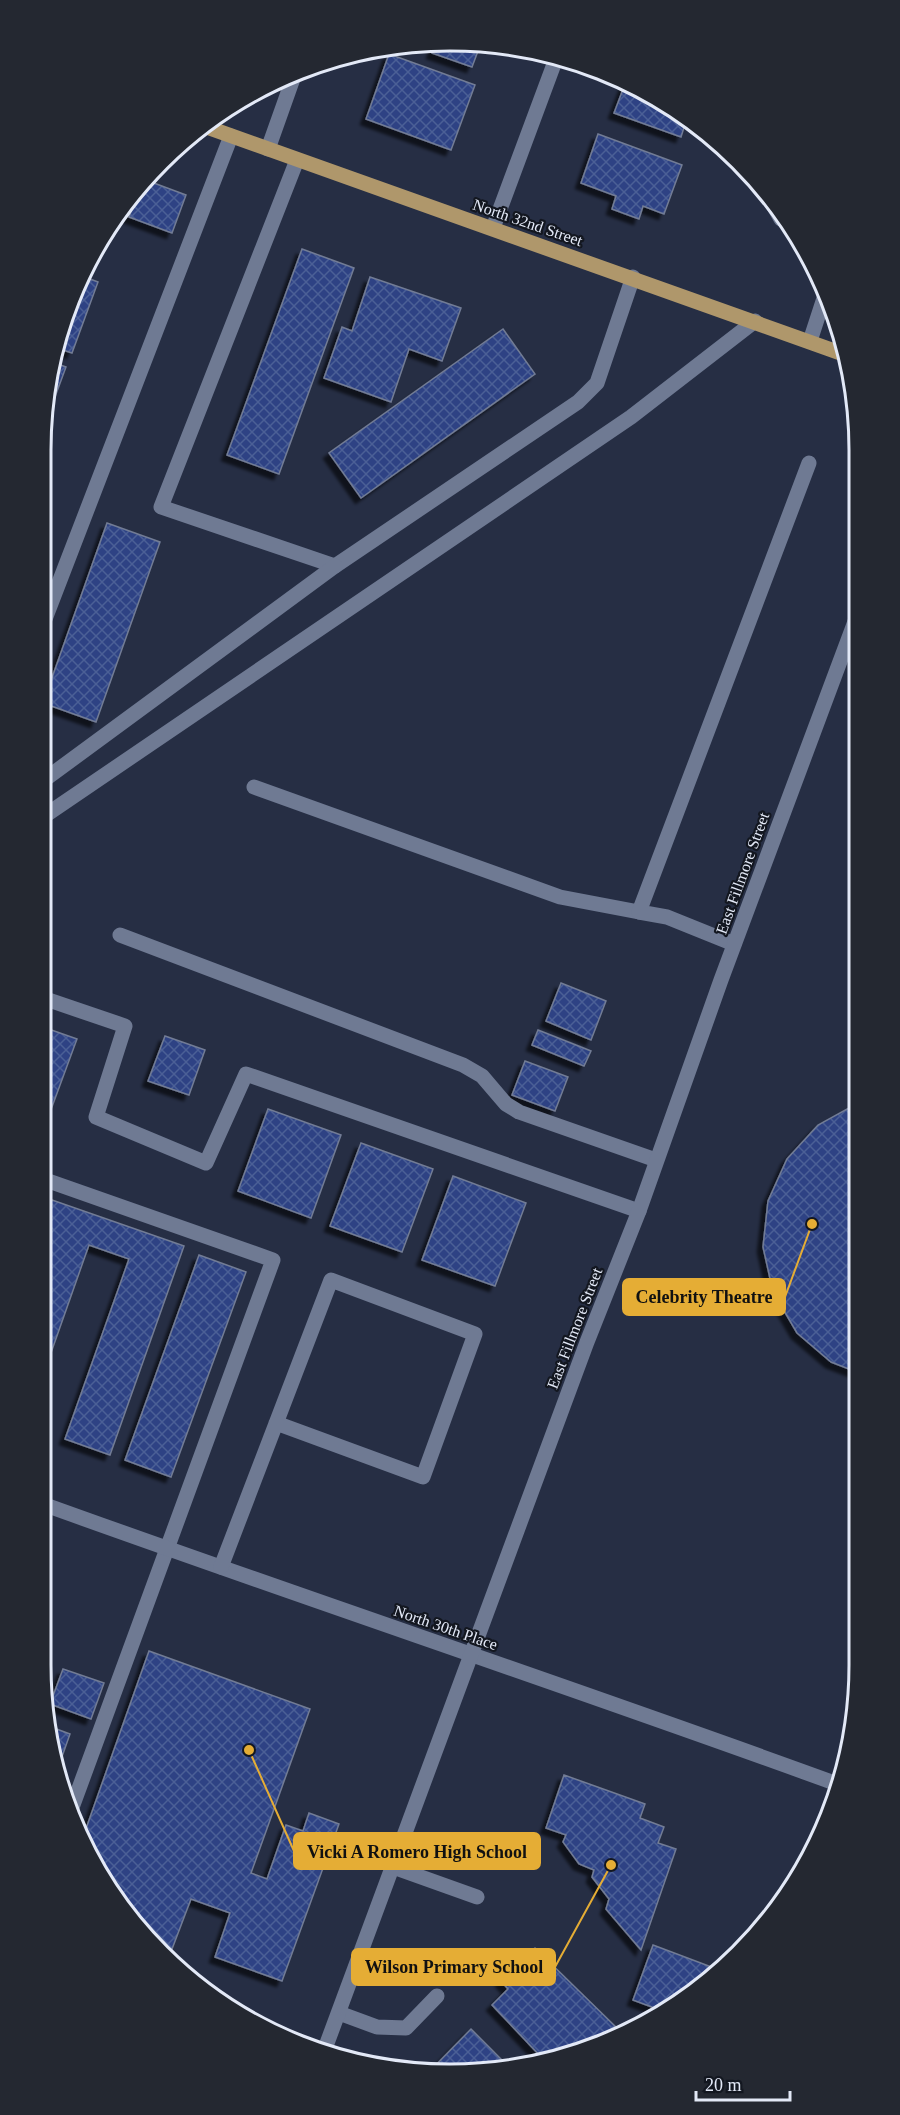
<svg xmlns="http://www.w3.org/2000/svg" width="900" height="2115" font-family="'Times New Roman',serif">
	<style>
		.building { fill: url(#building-cross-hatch); stroke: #727c95; stroke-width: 1.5; filter: url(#shadow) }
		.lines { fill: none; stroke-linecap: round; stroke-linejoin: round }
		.minor { stroke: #6f7a93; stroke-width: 15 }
		.major { stroke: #af976b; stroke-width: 15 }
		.labels { text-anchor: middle; stroke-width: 4.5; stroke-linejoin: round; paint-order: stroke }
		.street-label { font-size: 16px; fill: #e3e9f7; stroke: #131720 }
		.rim { fill: none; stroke: #e3e9f7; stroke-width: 3 }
		.leader { fill: none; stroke: #e5ad35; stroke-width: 2 }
		.callout-dot { fill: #e5ad35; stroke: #131720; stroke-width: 2 }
		.callout { fill: #e5ad35; stroke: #e5ad35; stroke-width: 2 }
		.callout-label { font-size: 18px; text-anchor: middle; font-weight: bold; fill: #111 }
	</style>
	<defs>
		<pattern id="building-cross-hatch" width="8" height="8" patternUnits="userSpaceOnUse" patternTransform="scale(1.5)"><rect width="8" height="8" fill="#2d4384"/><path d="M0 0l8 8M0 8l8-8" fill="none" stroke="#4b5e96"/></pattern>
		<filter id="shadow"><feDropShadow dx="-5.5" dy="5.5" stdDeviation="1.5" flood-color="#0009"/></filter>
	</defs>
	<rect width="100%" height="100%" fill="#262e44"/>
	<!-- building -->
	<g class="building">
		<path d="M436,42L481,43L472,67L432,53Z"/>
		<path d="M389,54L475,85L451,150L366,119Z"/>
		<path d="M625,84L678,110L687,118L681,137L614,113Z"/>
		<path d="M598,134L682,165L664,214L643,206L639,219L612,209L616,196L581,183Z"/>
		<path d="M143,179L186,195L172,233L129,217Z"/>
		<path d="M108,228L98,254L92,252L95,246Z"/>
		<path d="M302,249L354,268L279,474L227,455Z"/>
		<path d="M82,276L98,282L72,353L57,348L62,319Z"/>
		<path d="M370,277L461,308L442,361L409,349L391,402L324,378L342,327L352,331Z"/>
		<path d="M503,329L535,374L361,498L329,453Z"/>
		<path d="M55,363L66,367L45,424Z"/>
		<path d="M107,523L160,542L96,722L43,703Z"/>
		<path d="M561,983L606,1001L591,1040L546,1021Z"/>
		<path d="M40,1026L77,1039L46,1123L40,1121Z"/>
		<path d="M538,1030L591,1051L584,1066L532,1045Z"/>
		<path d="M165,1036L205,1050L189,1095L148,1081Z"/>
		<path d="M525,1061L568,1077L555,1111L512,1095Z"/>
		<path d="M858,1103L859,1373L831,1362L797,1333L773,1292L763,1247L768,1201L787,1159L818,1125Z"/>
		<path d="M268,1109L341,1135L311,1218L238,1191Z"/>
		<path d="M361,1143L433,1169L402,1252L330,1226Z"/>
		<path d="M453,1176L526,1203L495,1286L422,1260Z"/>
		<path d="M52,1200L184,1246L110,1455L65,1439L129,1259L89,1245L40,1384V1233Z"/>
		<path d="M199,1255L246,1272L171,1477L125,1460Z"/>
		<path d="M149,1651L310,1709L251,1873L267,1879L286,1825L303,1831L309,1813L339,1824L282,1981L215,1957L230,1913L191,1899L169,1957L142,1935L95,1869L82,1840Z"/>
		<path d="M63,1669L104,1683L91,1719L50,1704Z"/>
		<path d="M51,1727L70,1734L58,1768Z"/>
		<path d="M564,1775L645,1804L640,1818L664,1827L658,1843L676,1849L641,1950L606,1909L609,1899L592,1877L594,1870L579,1864L563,1842L566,1835L546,1828Z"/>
		<path d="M653,1945L722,1971L665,2012L633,2000Z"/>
		<path d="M535,1948L621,2032L545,2061L492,2005L508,1989L501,1981Z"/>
		<path d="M471,2029L509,2067L431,2070Z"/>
	</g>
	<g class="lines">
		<!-- minor -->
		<g class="minor">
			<path d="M268,149L295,73"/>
			<path d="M297,160L161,507L335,566L578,402L597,383L633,277"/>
			<path d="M765,191L781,219L786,221"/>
			<path d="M493,228L557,56"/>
			<path d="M810,341L825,295"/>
			<path d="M40,632L231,136"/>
			<path d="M40,783L335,566"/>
			<path d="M254,787L560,897L639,912"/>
			<path d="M40,819L631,417L755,321"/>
			<path d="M120,935L463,1065L482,1076L506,1104L519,1112L656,1160"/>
			<path d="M734,944L667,917L639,912L809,463"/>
			<path d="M40,997L125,1026L96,1117L206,1163L246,1074L639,1211"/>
			<path d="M40,1178L273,1260L70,1813"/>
			<path d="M40,1503C306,1599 574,1688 840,1785"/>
			<path d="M221,1567L331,1280L475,1334L423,1477L276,1423"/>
			<path d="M393,1867L477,1897"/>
			<path d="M339,2013L377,2027L406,2028L437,1996"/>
			<path d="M323,2054L587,1342L639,1211L721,980L857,616"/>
		</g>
		<!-- major -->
		<path class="major" d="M201,125L843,354"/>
	</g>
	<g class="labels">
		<!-- street labels -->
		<g class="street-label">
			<text transform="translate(528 222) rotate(19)" y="6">North 32nd Street</text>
			<text transform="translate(742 873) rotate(-70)" y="6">East Fillmore Street</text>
			<text transform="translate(574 1328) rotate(-69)" y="6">East Fillmore Street</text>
			<text transform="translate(446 1627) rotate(19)" y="6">North 30th Place</text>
		</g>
	</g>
	<!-- crop -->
	<path d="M0 0H900V2115H0ZM450 51H450A399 399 0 0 1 849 450V1665A399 399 0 0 1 450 2064H450A399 399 0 0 1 51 1665V450A399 399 0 0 1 450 51Z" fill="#242831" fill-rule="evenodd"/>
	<path class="rim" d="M450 51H450A399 399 0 0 1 849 450V1665A399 399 0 0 1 450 2064H450A399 399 0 0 1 51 1665V450A399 399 0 0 1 450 51Z"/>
	<!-- callouts -->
	<path class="leader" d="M812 1224L785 1297M249 1750L294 1851M611 1865L555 1967"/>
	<g class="callout-dot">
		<circle cx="812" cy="1224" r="6"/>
		<circle cx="249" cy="1750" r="6"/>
		<circle cx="611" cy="1865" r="6"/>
	</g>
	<g class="callout">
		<rect x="623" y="1279" width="162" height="36" rx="6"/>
		<rect x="294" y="1833" width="246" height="36" rx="6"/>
		<rect x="352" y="1949" width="203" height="36" rx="6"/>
	</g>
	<g class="callout-label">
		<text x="704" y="1303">Celebrity Theatre</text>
		<text x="417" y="1858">Vicki A Romero High School</text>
		<text x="454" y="1973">Wilson Primary School</text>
	</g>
	<!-- scale -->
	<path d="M696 2091v9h94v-9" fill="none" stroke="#e3e9f7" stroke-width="3"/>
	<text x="705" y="2091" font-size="18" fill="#e3e9f7" stroke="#131720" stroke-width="4.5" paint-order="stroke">20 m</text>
</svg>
